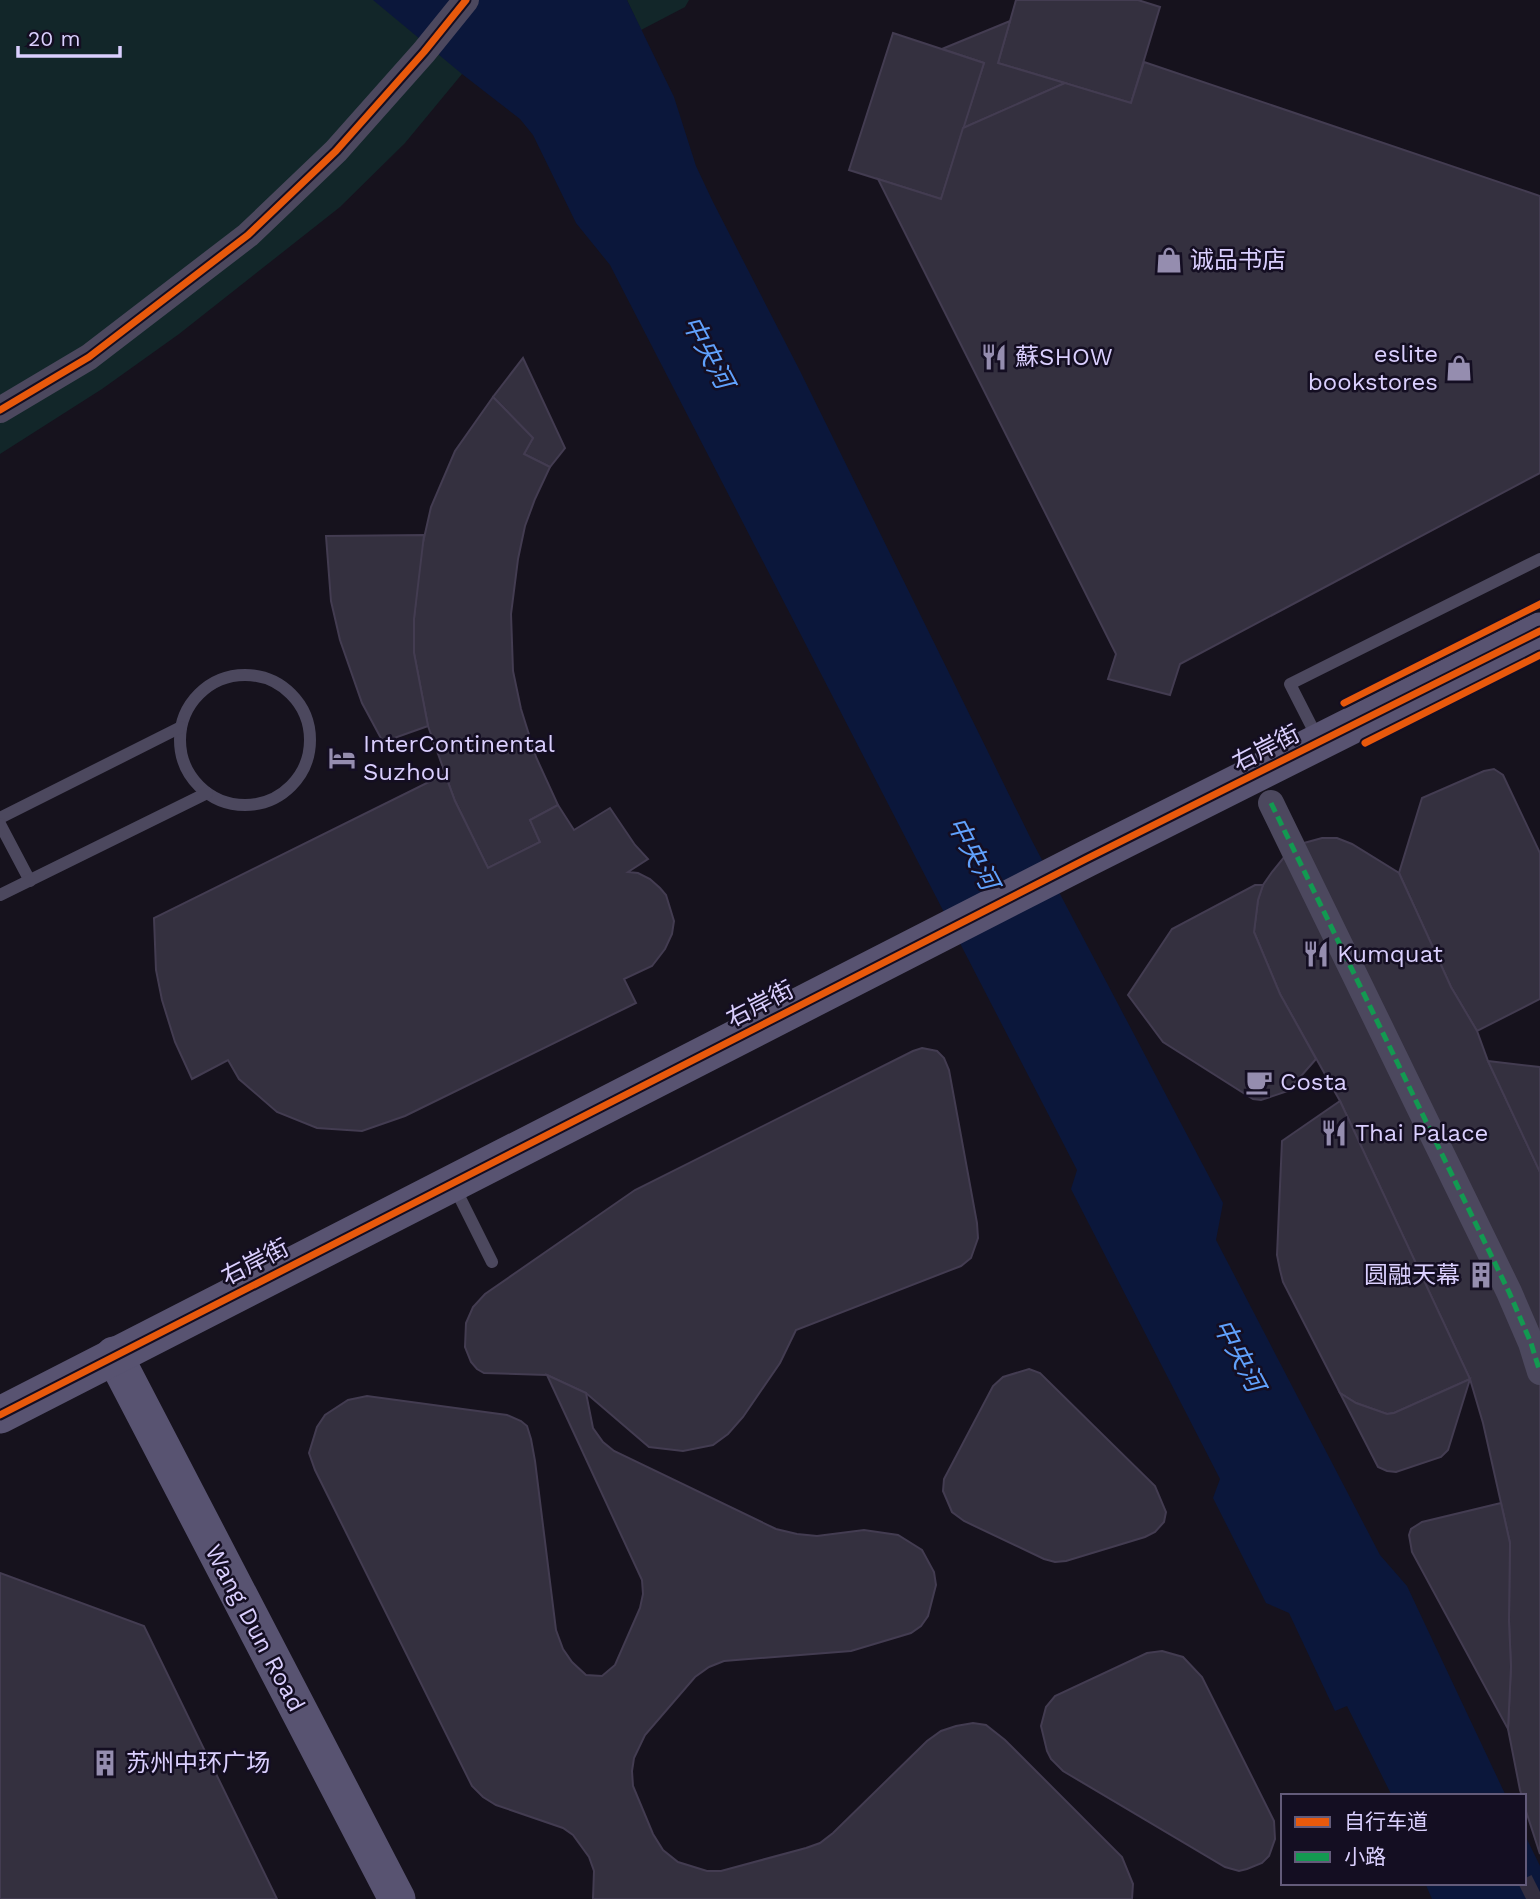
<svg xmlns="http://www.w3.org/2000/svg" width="1540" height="1899" font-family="'Work Sans','Noto Sans SC',sans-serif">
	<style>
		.green { fill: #122629 }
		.water { fill: #0b173b }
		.building { fill: #34303f; stroke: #433c51; stroke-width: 2 }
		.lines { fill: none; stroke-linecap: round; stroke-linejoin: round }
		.primary-tunnel { stroke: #332e3f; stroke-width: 38; stroke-dasharray: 38 19; stroke-linecap: butt }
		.lane { stroke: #4c485e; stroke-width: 12 }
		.street { stroke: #4c485e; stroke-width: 26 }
		.secondary { stroke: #585371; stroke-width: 37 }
		.quiet { stroke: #139951; stroke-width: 5; stroke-dasharray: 10 5; stroke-linecap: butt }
		.cycleway-casing { stroke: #140e22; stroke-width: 11 }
		.cycleway { stroke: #e8590c; stroke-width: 7 }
		.labels { text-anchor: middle; stroke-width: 5; stroke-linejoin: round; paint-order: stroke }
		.poi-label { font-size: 24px; fill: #dacffe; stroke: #140e22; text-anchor: start }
		.street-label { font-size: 24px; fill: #dacffe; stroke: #140e22 }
		.water-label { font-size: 26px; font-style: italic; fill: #60a1fc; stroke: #140e22 }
	</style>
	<rect width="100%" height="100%" fill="#16121d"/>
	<!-- green -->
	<g class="green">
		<path d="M0,0H516L462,74L405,143L340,207L179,334L102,389L0,454Z"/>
		<path d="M627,0H689L685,7L641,30Z"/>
	</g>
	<!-- water -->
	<g class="water">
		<path d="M373,0H627L674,97L696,166L713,202L799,369L1031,839L1223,1203L1216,1240L1380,1555L1407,1586L1506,1796H1392L1347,1706L1335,1711L1289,1613L1266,1603L1213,1498L1220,1479L1071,1189L1077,1170L610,265L576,223L533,135L520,119L462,74Z"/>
		<path d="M1524,1833L1540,1866V1899H1432L1425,1883H1524Z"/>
	</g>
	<!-- building -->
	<g class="building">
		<path d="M1016,0H1138L1160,7L1131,103L998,63Z"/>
		<path d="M1010,21L998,63L1065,83L963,128L984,63L942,49Z"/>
		<path d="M893,33L984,63L941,199L849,170Z"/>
		<path d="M1144,62L1540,196V473L1180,664L1170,695L1108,679L1116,654L878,179L941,199L963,128L1065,83L1131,103Z"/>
		<path d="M523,358L565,448L550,467L524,454L533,438L493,397Z"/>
		<path d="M493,397L533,438L524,454L550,467L535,499L525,526L518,559L511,614L513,671L521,709L536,757L558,805L530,820L540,842L488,868L455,801L428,726L414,653V619L420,556L431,507L455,451Z"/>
		<path d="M424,535L414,619V653L428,726L383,742L362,703L340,640L331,601L326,536Z"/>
		<path d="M1494,769L1503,775L1540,853V999L1477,1031L1451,987L1399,873L1422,798L1484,771Z"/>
		<path d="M445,774L455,801L488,868L540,842L530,820L558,805L574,830L610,808L635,845L648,859L628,872L638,873L650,879L660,888L666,895L674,921L672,934L665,949L652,966L624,979L636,1003L405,1116L362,1131L317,1128L277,1112L239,1079L228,1060L192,1079L175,1042L162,1000L156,970L154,918Z"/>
		<path d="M1322,838H1337L1352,844L1399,873L1451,987L1477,1031L1488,1061L1540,1172V1854L1524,1805V1796H1522L1520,1790L1508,1729L1511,1667L1509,1621L1510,1543L1483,1423L1470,1379L1340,1101L1280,994L1254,932L1258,900L1263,885L1272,872L1285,856L1304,843Z"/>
		<path d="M1255,885H1263L1258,900L1254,932L1280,994L1316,1059L1288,1091L1261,1100L1253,1099L1163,1042L1128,995L1172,929Z"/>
		<path d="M922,1048L937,1051L944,1058L949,1070L977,1223L978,1238L971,1258L961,1266L796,1330L780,1363L743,1417L728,1434L713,1445L683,1451L649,1447L586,1393L547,1375L484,1373L477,1369L471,1362L465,1347L466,1323L473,1307L485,1294L635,1190L913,1051Z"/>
		<path d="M1488,1061L1540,1067V1172Z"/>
		<path d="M1340,1101L1470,1379L1394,1413L1387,1414L1356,1403L1340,1393L1283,1282L1280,1270L1277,1255L1282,1141Z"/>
		<path d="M1029,1369L1040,1373L1155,1486L1166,1512L1164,1522L1155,1532L1145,1537L1066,1561L1055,1562L1044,1559L964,1521L952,1512L943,1491L944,1479L993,1386L1003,1377Z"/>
		<path d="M547,1375L586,1393L593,1428L603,1442L614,1451L776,1529L797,1534L817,1536L864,1530L898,1535L922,1550L934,1572L936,1585L928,1616L921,1626L911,1633L851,1651L724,1661L709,1667L695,1677L645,1735L634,1758L632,1771L633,1786L653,1834L663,1850L678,1862L707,1871H721L806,1848L820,1843L833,1833L927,1741L941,1731L956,1726L973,1723L986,1725L1005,1740L1122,1857L1133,1884L1132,1899H593L594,1871L589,1857L573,1835L563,1828L496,1805L483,1797L472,1786L315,1470L309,1453L317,1427L325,1415L348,1400L367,1396L507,1415L521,1421L527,1426L531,1439L535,1461L556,1630L563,1649L572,1662L586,1675L602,1676L615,1665L640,1608L643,1594L642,1580Z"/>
		<path d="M1470,1379L1448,1450L1441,1457L1396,1472L1387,1471L1378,1467L1340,1393L1356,1403L1387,1414L1394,1413Z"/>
		<path d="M1501,1503L1510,1543L1509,1621L1511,1667L1508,1729L1412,1552L1409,1535L1411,1529L1422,1522Z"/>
		<path d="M0,1573L144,1626L277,1899H0Z"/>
		<path d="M1162,1651L1183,1657L1202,1677L1274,1821L1275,1839L1269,1856L1262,1863L1247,1869L1239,1871L1225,1867L1063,1771L1051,1759L1047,1751L1041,1726L1046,1707L1055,1696L1147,1653Z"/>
	</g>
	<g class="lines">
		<!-- primary-tunnel -->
		<path class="primary-tunnel" d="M1526,1899L1540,1892"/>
		<!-- lane -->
		<g class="lane">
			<circle cx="245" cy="740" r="65"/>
			<path d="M1318,739L1290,684L1540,559"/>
			<path d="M0,818L181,727"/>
			<path d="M0,824L30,881"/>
			<path d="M0,895L207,793"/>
			<path d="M454,1186L492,1262"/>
		</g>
		<!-- street -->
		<g class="street">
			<path d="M0,410L89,357L248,235L336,151L424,52L466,0"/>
			<path d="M1271,803L1509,1292L1531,1343L1540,1372"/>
		</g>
		<!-- secondary -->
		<g class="secondary">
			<path d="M114,1355L397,1899"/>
			<path d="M0,1415L1086,859L1540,631"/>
		</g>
		<!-- quiet -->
		<path class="quiet" d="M1271,803L1509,1292L1531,1343L1540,1372"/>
		<!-- cycleway casing -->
		<g class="cycleway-casing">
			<g id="cycleway">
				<path d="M0,410L89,357L248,235L336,151L424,52L466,0"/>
				<path d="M1344,703L1540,604"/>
				<path d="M1365,743L1540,655"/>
				<path d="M0,1415L1086,859L1540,631"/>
			</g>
		</g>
		<!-- cycleway -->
		<use href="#cycleway" class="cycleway"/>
	</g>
	<!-- icons -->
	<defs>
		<g id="shop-bare" transform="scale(2.1)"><path d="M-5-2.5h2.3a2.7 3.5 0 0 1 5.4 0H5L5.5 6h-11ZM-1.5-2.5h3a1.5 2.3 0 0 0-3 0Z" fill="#958daf" stroke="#140e22" stroke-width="2.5" paint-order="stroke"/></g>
		<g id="restaurant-bare" transform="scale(2.1)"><path d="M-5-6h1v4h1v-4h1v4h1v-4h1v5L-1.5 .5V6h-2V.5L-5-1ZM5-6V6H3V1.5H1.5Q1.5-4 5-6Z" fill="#958daf" stroke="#140e22" stroke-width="2.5" paint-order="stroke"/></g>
		<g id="hotel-bare" transform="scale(2.1)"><path d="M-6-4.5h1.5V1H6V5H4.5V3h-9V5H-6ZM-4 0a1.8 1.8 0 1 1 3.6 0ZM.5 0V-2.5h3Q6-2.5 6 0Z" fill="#958daf" stroke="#140e22" stroke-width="2.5" paint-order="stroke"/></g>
		<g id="cafe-bare" transform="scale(2.1)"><path d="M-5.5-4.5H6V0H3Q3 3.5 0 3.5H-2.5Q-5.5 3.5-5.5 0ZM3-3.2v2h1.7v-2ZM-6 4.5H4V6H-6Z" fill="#958daf" stroke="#140e22" stroke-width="2.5" paint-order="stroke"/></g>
		<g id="building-bare" transform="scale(2.1)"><path d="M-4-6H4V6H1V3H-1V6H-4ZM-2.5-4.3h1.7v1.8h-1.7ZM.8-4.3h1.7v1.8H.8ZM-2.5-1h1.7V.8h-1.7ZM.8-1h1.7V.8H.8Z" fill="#958daf" stroke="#140e22" stroke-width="2.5" paint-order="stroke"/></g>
	</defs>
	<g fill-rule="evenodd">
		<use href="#shop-bare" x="1169" y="260"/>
		<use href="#restaurant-bare" x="994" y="357"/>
		<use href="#shop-bare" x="1459" y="368"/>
		<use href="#hotel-bare" x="342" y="758"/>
		<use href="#restaurant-bare" x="1316" y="954"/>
		<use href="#cafe-bare" x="1259" y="1082"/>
		<use href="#restaurant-bare" x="1334" y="1133"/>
		<use href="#building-bare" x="1481" y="1275"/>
		<use href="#building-bare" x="105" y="1763"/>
	</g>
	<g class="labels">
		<!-- poi labels -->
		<g class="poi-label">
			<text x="1190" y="268">诚品书店</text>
			<text x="1438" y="362" text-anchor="end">eslite<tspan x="1438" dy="28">bookstores</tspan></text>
			<text x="1015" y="365">蘇SHOW</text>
			<text x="363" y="752">InterContinental<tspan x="363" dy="28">Suzhou</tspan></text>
			<text x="1337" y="962">Kumquat</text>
			<text x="1280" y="1090">Costa</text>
			<text x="1355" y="1141">Thai Palace</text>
			<text x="1460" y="1283" text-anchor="end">圆融天幕</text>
			<text x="126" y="1771">苏州中环广场</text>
		</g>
		<!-- street labels -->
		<g class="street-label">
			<text transform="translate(1266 748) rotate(-27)" y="8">右岸街</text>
			<text transform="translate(760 1004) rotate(-27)" y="8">右岸街</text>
			<text transform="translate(255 1262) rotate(-27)" y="8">右岸街</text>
			<text transform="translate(255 1628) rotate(62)" y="8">Wang Dun Road</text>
		</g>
		<!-- water labels -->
		<g class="water-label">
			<text transform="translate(708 352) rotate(62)" y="9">中央河</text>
			<text transform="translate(973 853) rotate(62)" y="9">中央河</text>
			<text transform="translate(1239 1355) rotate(62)" y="9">中央河</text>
		</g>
	</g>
	<!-- legend -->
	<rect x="1281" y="1794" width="245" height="91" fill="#140e22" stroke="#635b7a" stroke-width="2"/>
	<rect x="1295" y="1817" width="35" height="10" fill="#e8590c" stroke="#635b7a" stroke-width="2"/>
	<text x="1344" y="1829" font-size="21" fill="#dacffe">自行车道</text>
	<rect x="1295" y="1852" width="35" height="10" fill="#139951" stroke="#635b7a" stroke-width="2"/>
	<text x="1344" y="1864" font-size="21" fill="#dacffe">小路</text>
	<!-- scale -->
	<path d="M18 46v10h102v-10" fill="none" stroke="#dacffe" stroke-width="3.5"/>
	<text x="28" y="46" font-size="21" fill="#dacffe" stroke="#140e22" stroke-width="5" paint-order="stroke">20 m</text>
</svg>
